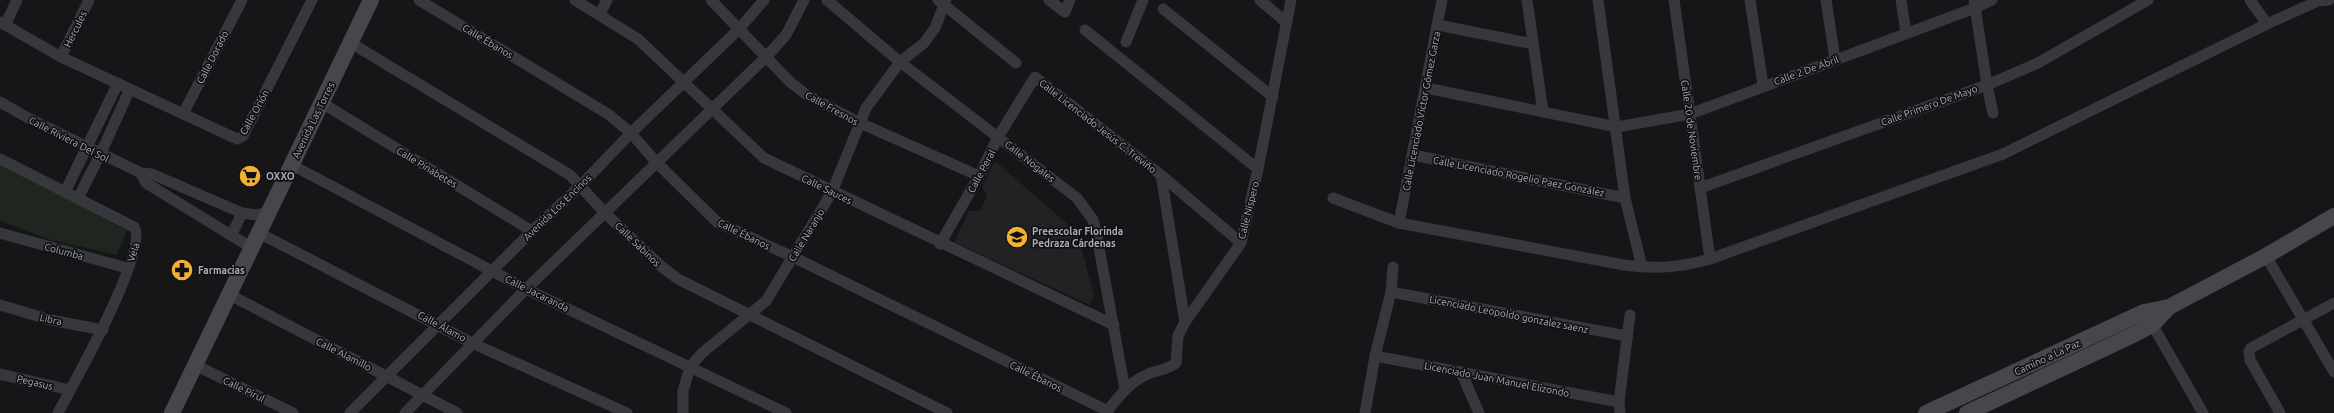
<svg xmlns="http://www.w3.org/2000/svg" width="2334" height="413" font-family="Ubuntu,sans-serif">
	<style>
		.built { fill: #222225 }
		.green { fill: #1e261f }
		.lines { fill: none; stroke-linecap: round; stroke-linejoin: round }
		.street { stroke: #37383d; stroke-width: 11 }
		.secondary { stroke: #45474d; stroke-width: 16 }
		.labels { text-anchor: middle; stroke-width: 3.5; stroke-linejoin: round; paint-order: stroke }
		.street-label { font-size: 10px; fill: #a8adb8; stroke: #111113 }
		.poi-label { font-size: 10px; font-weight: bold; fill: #a8adb8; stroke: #111113; text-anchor: start }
	</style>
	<rect width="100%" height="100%" fill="#161618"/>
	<!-- built -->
	<path class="built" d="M995,161L1077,232L1094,295L1090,305L954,242L969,211H980L987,195L982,187Z"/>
	<!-- green -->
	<path class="green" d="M0,165L127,230L117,255L51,240L0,221Z"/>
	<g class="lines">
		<!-- street -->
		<g class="street">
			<path d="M419,0L608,114L631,133L656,162L717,222L793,257L1108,411"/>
			<path d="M575,0L638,39L764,158L1114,325"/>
			<path d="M711,0L790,82L807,95L860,123L979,176"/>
			<path d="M827,0L900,62L1077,198L1093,220L1096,231L1125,390"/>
			<path d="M938,0L1016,63"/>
			<path d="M1049,0L1065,12L1070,0"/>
			<path d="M1260,0L1287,23"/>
			<path d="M1527,0L1543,112"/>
			<path d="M1598,0L1625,198L1642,267"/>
			<path d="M1674,0L1710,259"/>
			<path d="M1750,0L1763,85"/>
			<path d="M1826,0L1835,59"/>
			<path d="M1901,0L1906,33"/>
			<path d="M1974,0L1987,85L1993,113"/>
			<path d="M2250,0L2267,24"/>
			<path d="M1163,9L1273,97"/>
			<path d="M600,14L607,0"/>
			<path d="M0,22L61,57L237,139L243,136L312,0"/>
			<path d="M5,25L17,0"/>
			<path d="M1438,25L1533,44"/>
			<path d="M1085,30L1258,169"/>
			<path d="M1126,42L1143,0"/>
			<path d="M351,43L570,175L605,213L662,267L678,279L947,413"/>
			<path d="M61,57L89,0"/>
			<path d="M1426,88L1617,127L1690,114L1975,8L1992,0"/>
			<path d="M0,102L30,119L141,173L152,174L242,213L257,215L269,211"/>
			<path d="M322,103L532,231"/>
			<path d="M183,114L242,0"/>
			<path d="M1413,155L1625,198"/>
			<path d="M0,159L134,227C150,249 72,386 58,413"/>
			<path d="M292,165L526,289L786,413"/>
			<path d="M141,173L146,183L252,248"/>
			<path d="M1161,175L1185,322"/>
			<path d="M1700,188L1987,85L2038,63L2148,0"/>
			<path d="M65,192L118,83"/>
			<path d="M78,198L100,155L130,89"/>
			<path d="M1333,198L1399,223L1624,265C1657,269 1678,268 1710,259L2003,154L2267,24L2318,1L2329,0"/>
			<path d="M1399,223L1442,0"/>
			<path d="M0,233L127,268"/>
			<path d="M259,233L472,343L627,413"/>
			<path d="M232,234L242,213"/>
			<path d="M940,244L979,176L998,137L1035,77L1161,175L1241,243"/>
			<path d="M2266,256L2334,372"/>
			<path d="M1391,292L1627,336"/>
			<path d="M230,295L457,413"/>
			<path d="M0,305L51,320L103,330"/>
			<path d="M2149,319L2203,413"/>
			<path d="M1375,356L1619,402"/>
			<path d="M195,365L293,413"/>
			<path d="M1461,372L1479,413"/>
			<path d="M0,374L70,390"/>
			<path d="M350,413L532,231L581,185L631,133L739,29L764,0"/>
			<path d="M405,413L526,289L766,57L786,35L804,0"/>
			<path d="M683,413V391L690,367L702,353L766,301L832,192L866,108L900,62L924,43L935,28L946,0"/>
			<path d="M1106,413C1116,400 1129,383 1144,376C1155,370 1165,371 1176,363L1178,336L1185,322L1241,243L1258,169L1291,0"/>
			<path d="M1365,413L1375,356L1391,292L1393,267"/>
			<path d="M1620,413L1619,402L1630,315"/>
			<path d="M2280,413L2250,360L2249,352L2251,348L2334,303"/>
		</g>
		<!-- secondary -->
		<g class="secondary">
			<path d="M172,413L371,0"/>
			<path d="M1926,413L2144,312L2169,307L2266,256L2334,216"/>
			<path d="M1967,413L2133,335L2152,325L2169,307"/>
		</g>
	</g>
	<!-- icons -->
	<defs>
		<g id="supermarket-disc" transform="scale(1.15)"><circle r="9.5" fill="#f2b134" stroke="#111113"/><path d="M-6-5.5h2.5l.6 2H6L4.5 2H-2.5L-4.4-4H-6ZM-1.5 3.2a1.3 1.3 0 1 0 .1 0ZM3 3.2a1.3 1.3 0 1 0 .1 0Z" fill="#111"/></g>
		<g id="school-disc" transform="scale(1.15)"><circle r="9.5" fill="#f2b134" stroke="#111113"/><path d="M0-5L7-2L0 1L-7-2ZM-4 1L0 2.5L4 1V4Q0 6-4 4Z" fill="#111"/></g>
		<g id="pharmacy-disc" transform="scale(1.15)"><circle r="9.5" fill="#f2b134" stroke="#111113"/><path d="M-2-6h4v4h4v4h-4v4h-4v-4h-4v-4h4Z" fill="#111"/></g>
	</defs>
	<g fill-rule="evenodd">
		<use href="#supermarket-disc" x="250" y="176"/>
		<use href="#school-disc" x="1017" y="237"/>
		<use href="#pharmacy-disc" x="182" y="270"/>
	</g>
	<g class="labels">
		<!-- street labels -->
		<g class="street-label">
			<text transform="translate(75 29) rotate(-64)" y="4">Hercules</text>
			<text transform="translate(488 41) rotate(31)" y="4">Calle Ébanos</text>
			<text transform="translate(212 57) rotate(-63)" y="4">Calle Dorado</text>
			<text transform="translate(1806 70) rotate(-20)" y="4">Calle 2 De Abril</text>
			<text transform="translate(1929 105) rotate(-20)" y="4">Calle Primero De Mayo</text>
			<text transform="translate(832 108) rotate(29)" y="4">Calle Fresnos</text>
			<text transform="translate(1421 111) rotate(-79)" y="4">Calle Licenciado Víctor Gómez Garza</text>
			<text transform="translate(254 112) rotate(-61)" y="4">Calle Orión</text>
			<text transform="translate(313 120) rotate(-64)" y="4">Avenida Las Torres</text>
			<text transform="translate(1098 126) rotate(38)" y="4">Calle Licenciado Jesús C. Treviño</text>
			<text transform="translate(1692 130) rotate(82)" y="4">Calle 20 de Noviembre</text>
			<text transform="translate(69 139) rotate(27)" y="4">Calle Riviera Del Sol</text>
			<text transform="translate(1030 161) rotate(38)" y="4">Calle Nogales</text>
			<text transform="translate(427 167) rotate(31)" y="4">Calle Pinabetes</text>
			<text transform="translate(981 171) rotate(-62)" y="4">Calle Peral</text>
			<text transform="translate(1519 176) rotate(11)" y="4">Calle Licenciado Rogelio Paez González</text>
			<text transform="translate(827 189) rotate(26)" y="4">Calle Sauces</text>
			<text transform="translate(557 207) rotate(-44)" y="4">Avenida Los Encinos</text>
			<text transform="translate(1248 210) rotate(-76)" y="4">Calle Níspero</text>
			<text transform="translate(744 234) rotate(26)" y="4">Calle Ébanos</text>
			<text transform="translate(806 235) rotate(-59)" y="4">Calle Naranjo</text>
			<text transform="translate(638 244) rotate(44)" y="4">Calle Sabinos</text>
			<text transform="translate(64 251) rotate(15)" y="4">Columba</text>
			<text transform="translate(133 252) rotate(-72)" y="4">Vela</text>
			<text transform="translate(537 293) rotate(26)" y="4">Calle Jacaranda</text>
			<text transform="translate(1509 314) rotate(11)" y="4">Licenciado Leopoldo gonzalez saenz</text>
			<text transform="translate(51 319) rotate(13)" y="4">Libra</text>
			<text transform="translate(442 326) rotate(28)" y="4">Calle Álamo</text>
			<text transform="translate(344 354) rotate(27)" y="4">Calle Alamillo</text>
			<text transform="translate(2047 357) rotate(-25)" y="4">Camino a La Paz</text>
			<text transform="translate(1036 376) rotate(26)" y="4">Calle Ébanos</text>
			<text transform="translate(1497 379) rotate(11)" y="4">Licenciado Juan Manuel Elizondo</text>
			<text transform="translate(35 382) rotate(13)" y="4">Pegasus</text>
			<text transform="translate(244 389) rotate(26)" y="4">Calle Pirul</text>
		</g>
		<!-- poi labels -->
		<g class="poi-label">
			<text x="266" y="180">OXXO</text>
			<text x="1032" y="235">Preescolar Florinda<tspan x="1032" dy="12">Pedraza Cárdenas</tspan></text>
			<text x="198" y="274">Farmacias</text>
		</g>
	</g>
</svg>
